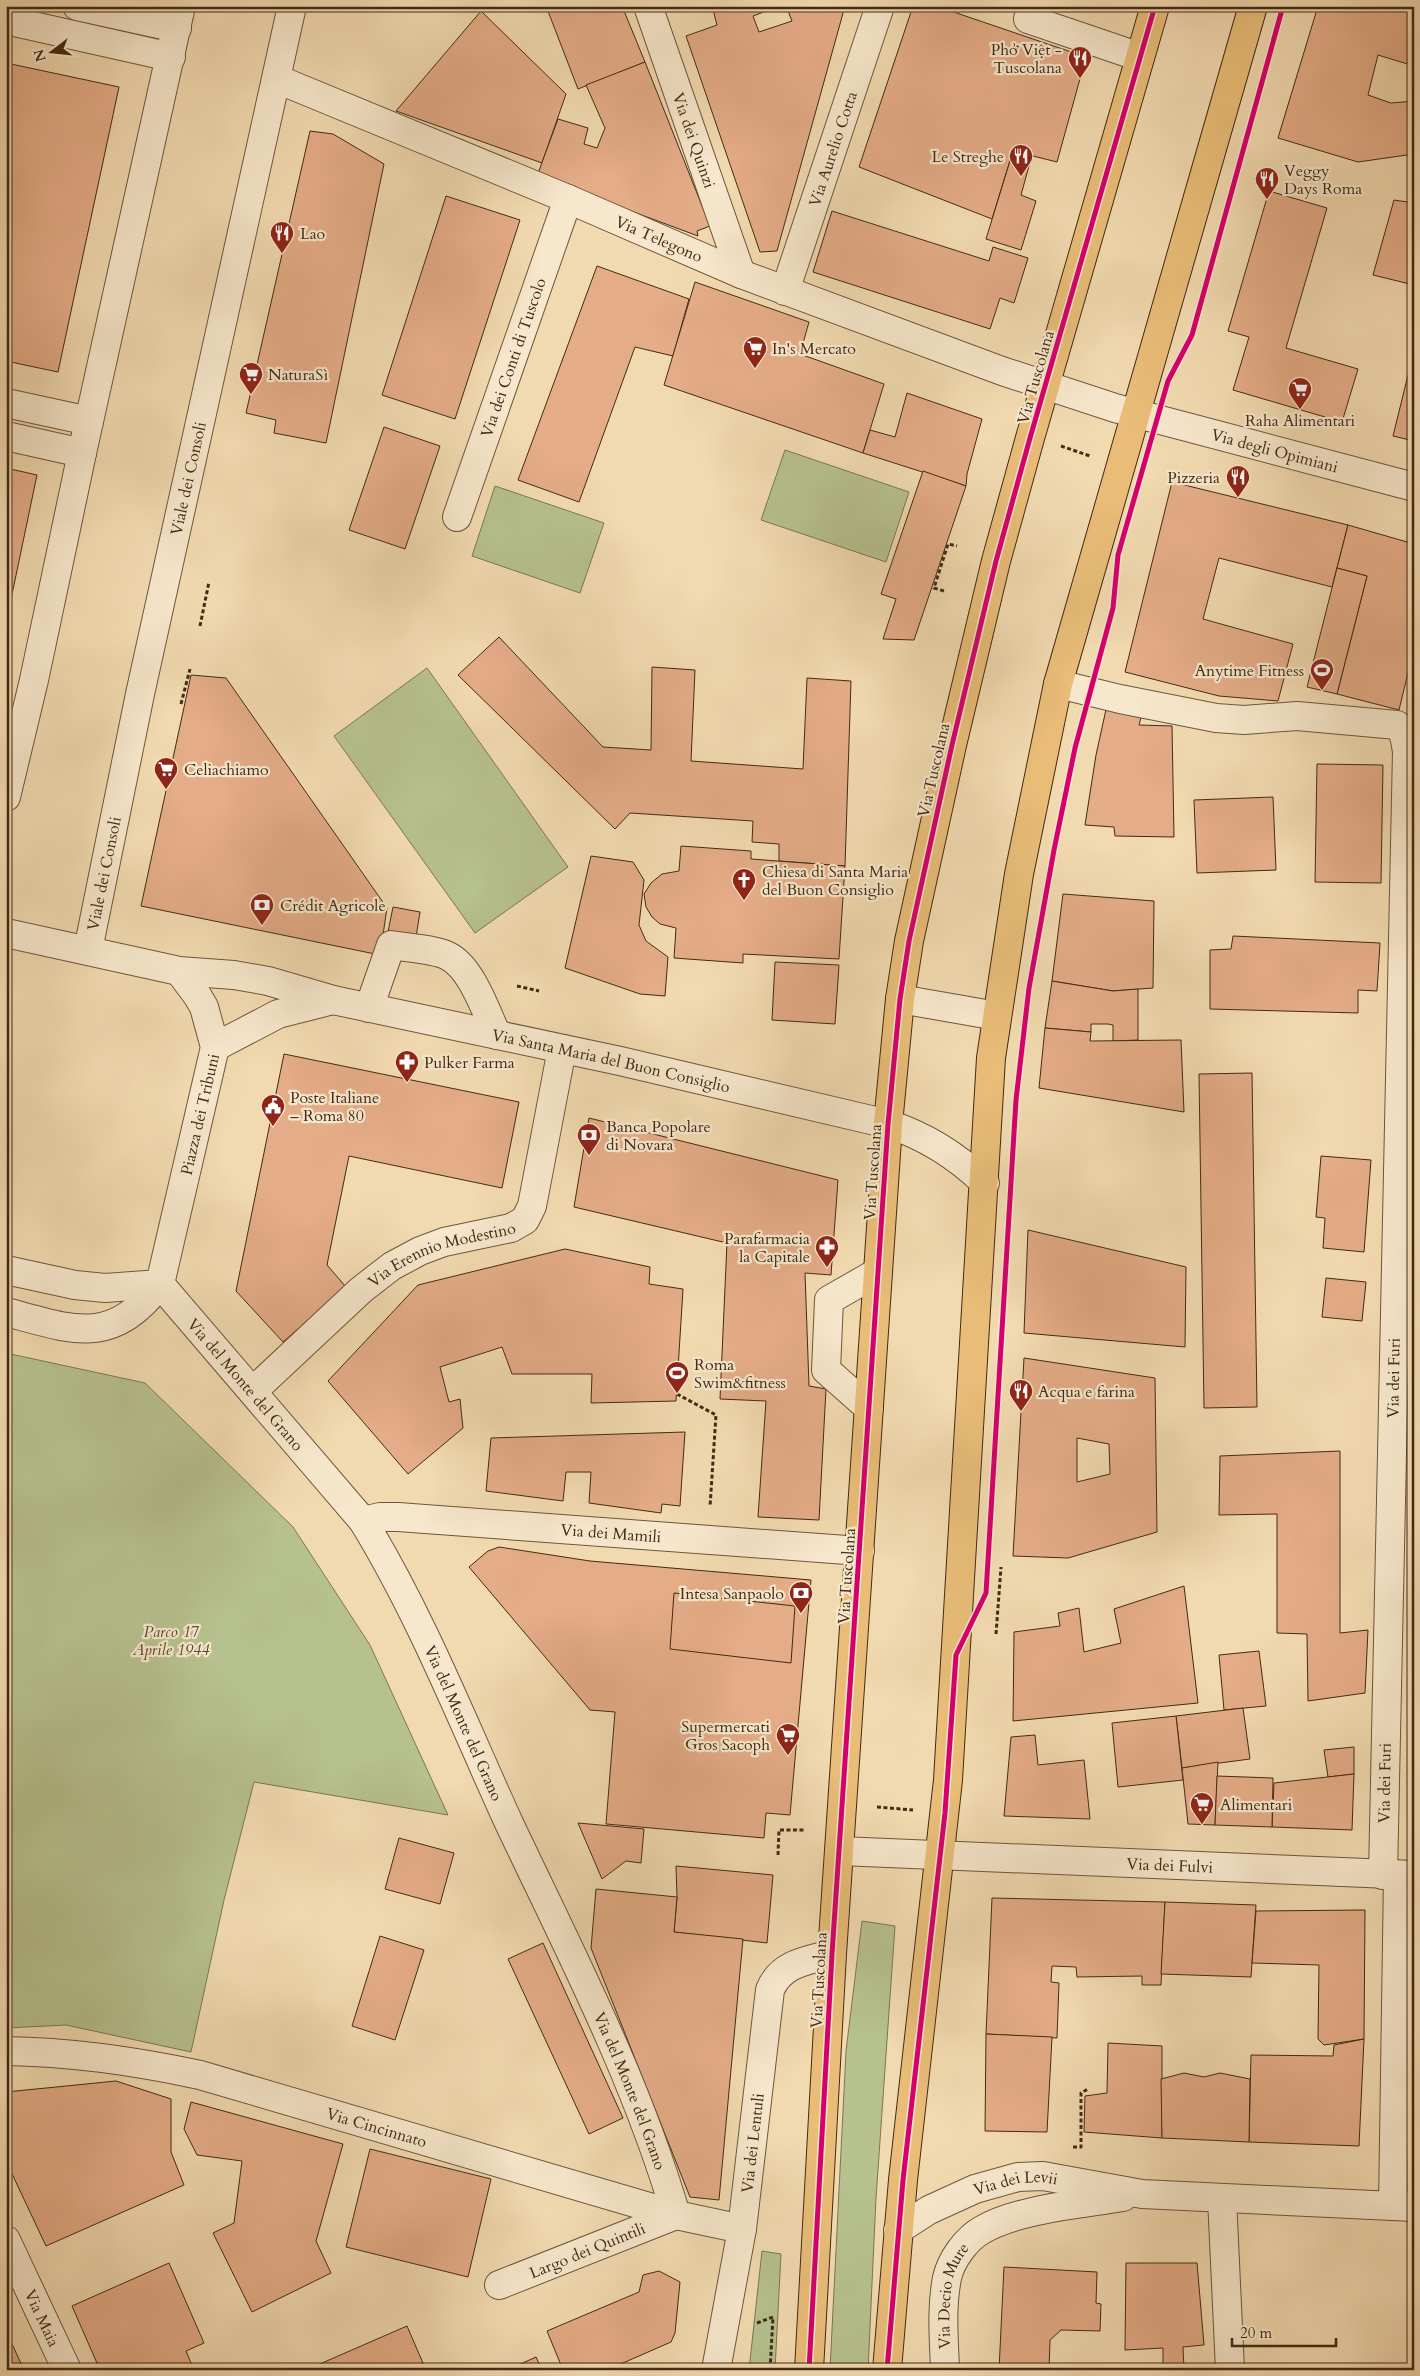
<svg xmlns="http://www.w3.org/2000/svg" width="1420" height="2376" font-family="Cardo,serif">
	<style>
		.green { fill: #b6c18e; stroke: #7c7652 }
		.building { fill: #e4ac87; stroke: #422a15; fill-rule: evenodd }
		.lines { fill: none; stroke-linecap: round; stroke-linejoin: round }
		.minor-casing { stroke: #6e563c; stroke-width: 30 }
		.major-casing { stroke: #422a15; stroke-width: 30 }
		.path { stroke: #422a15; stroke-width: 3; stroke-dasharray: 4 2.5; stroke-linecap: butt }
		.minor { stroke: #f7e7cc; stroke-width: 28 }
		.major { stroke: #e9bd78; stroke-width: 28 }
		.cycleway-casing { stroke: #f7e7cc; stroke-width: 8 }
		.cycleway { stroke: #d6006c; stroke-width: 5 }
		.labels { text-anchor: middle; stroke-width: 4.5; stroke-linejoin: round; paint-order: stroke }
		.poi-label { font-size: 16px; fill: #422a15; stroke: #f7e7cc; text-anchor: start }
		.street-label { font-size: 16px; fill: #422a15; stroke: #f7e7cc }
		.park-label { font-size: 16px; font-style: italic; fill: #59482d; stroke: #f7e7cc }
	</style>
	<rect width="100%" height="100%" fill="#f2dab0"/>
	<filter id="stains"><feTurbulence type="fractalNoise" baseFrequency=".004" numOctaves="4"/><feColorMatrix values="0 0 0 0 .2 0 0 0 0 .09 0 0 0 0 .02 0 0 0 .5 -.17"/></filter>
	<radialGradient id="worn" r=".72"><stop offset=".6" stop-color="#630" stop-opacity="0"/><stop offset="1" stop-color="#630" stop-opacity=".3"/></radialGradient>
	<!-- green -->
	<g class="green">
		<path d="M785,450L909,492L886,562L761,520Z"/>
		<path d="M495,486L604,523L580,593L472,556Z"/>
		<path d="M427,668L568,867L475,933L334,736Z"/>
		<path d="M6,1353L145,1383L293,1527L370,1645L448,1815L254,1782L224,1900L191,2052L66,2025L6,2028Z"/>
		<path d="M862,1921L895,1926L876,2198L868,2370H830L846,2051Z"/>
		<path d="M762,2251L781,2254L775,2370H749Z"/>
	</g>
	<!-- building -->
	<g class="building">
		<path d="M546,6H622L645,62L578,89Z"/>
		<path d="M712,6H780L753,16L759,32L792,21L786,6H845L777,251L760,252L686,36L717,25Z"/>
		<path d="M913,6H936L1086,57L1057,162L1013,151L992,219L859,167Z"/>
		<path d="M1318,6H1414V66L1378,55L1368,95L1391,103L1414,101V154L1358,162L1278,138Z"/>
		<path d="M481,11L566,94L542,163L396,111Z"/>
		<path d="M645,62L710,226L697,231L698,236L537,176L558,119L588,128L584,144L597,148L605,128L586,85Z"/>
		<path d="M11,64L119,87L58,372L6,361V87Z"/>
		<path d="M310,131L333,134L384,164L326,443L274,433L276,420L246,413Z"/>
		<path d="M1013,151L1032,155L1021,195L1036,201L1021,250L986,239Z"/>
		<path d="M1269,191L1327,208L1286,348L1358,369L1342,422L1233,390L1249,337L1228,331Z"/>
		<path d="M446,196L520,220L455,419L382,395Z"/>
		<path d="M1394,200L1414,203V285L1373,275Z"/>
		<path d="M832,211L989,261L993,247L1028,258L1014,303L1000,298L990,329L813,272Z"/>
		<path d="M597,266L689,299L673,356L635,347L579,502L518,480Z"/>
		<path d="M695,282L809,322L800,354L884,384L863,453L664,385Z"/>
		<path d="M1408,375L1414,376V441L1393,436Z"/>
		<path d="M907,393L982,419L967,474L966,486L863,453L870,430L895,437Z"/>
		<path d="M384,427L440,446L405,549L349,530Z"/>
		<path d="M6,468L37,475L6,623Z"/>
		<path d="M923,471L966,486L914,640L883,639L896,599L881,594Z"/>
		<path d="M1172,482L1348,525L1332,587L1219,558L1203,619L1293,644L1278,701L1219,696L1125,672Z"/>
		<path d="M1348,525L1414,544V648L1399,710L1337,694L1367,576L1337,568Z"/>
		<path d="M1337,568L1367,576L1337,694L1307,687Z"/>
		<path d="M499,637L603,747L651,750L652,667L695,670L691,761L803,769L807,678L851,681L845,866L779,861V844L752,842L753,821L630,813L615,829L458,675Z"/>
		<path d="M191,675L226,678L387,908L380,955L141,906Z"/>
		<path d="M1107,705L1142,714L1139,725L1172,726L1174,837L1115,836L1114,827L1085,825L1096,755Z"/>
		<path d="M1317,764L1383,765L1381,883L1315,882Z"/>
		<path d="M1273,797L1276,870L1197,873L1194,800Z"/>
		<path d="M681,846L751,851V859L845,866L839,959L743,954V963L674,958L676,928L660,924L652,917L646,907L644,894L651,883L662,874L679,871Z"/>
		<path d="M591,856L633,862L644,880L639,925L646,941L668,957L665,996L640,994L565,968Z"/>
		<path d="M1063,894L1154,901L1153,988L1113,991L1052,981Z"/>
		<path d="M393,907L420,912L416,937L388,932Z"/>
		<path d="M1233,936L1380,943L1377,991L1358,990V1013L1210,1009V950L1231,949Z"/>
		<path d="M775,962L839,965L835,1024L772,1020Z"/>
		<path d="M1052,981L1113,991L1138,989V1040L1113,1041V1025L1108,1024H1091V1032L1045,1028Z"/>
		<path d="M1045,1028L1091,1032L1090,1041L1181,1040L1184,1112L1039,1088Z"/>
		<path d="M284,1054L519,1102L502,1188L349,1156L327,1265L346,1287L283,1342L236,1291Z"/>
		<path d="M1252,1073L1257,1407L1204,1408L1199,1074Z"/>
		<path d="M589,1118L838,1180L831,1275L805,1273L809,1386L826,1389L819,1520L758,1517L766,1401L720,1399L727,1243L574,1207Z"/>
		<path d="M1321,1156L1371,1160L1364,1252L1323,1248L1325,1218L1316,1217Z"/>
		<path d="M1028,1230L1186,1267L1185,1347L1024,1333Z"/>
		<path d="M565,1249L650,1267L649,1284L683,1289L676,1401L591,1403L592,1374H512L502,1347L440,1367L449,1402L460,1399L463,1428L408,1474L328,1381L418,1285Z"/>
		<path d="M1326,1278L1366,1282L1362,1321L1322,1317Z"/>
		<path d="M1024,1358L1155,1378L1157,1532L1068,1558L1013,1556ZM1077,1438L1109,1444L1110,1474L1077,1482Z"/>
		<path d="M685,1432L680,1506L662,1504L661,1513L589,1503L591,1472H566L563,1501L486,1491L491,1438Z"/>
		<path d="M1340,1451V1633L1368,1630L1365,1693L1308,1701L1307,1634L1277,1633V1514L1219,1515L1220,1456Z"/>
		<path d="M499,1547L590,1561L811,1580L790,1815L766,1813L764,1838L606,1824L615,1712L590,1710L469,1567L488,1551Z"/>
		<path d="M1184,1586L1198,1703L1013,1721L1014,1632L1060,1626L1058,1613L1079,1608L1084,1652L1121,1643L1114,1609Z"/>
		<path d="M674,1593L795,1606L791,1663L670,1649Z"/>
		<path d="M1259,1651L1266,1706L1224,1710L1219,1655Z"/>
		<path d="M1243,1708L1250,1759L1182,1768L1176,1716Z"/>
		<path d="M1176,1716L1183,1780L1118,1787L1112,1723Z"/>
		<path d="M1035,1735L1038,1765L1084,1760L1090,1819L1004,1816L1011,1737Z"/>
		<path d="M1354,1747V1774L1328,1777L1324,1750Z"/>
		<path d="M1218,1762L1215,1825L1188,1824L1182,1768Z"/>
		<path d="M1354,1774L1352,1830L1272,1827L1274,1783Z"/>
		<path d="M1217,1776L1273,1778L1272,1827L1215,1825Z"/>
		<path d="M578,1823L644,1829L641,1863L626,1861L602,1879Z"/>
		<path d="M399,1838L454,1853L440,1904L385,1889Z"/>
		<path d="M676,1866L773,1875L767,1943L674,1932L677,1897Z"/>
		<path d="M596,1889L677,1897L674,1932L743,1939L719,2200L690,2197L591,1948Z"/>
		<path d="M992,1898L1165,1902L1161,1985H1142V1976L1077,1977L1076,1967L1052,1966L1051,1982L1059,1983L1057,2038L986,2034Z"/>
		<path d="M1165,1902L1256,1905L1251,1977L1161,1974Z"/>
		<path d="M1365,1910L1364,2039L1324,2045L1318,2039L1319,1965L1252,1963L1256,1911Z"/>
		<path d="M380,1936L424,1950L395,2040L352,2026Z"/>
		<path d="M543,1943L623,2118L589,2134L508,1959Z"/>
		<path d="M986,2034L1052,2037L1047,2132L985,2131Z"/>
		<path d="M1364,2039L1359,2146L1249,2142L1251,2055L1333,2056L1334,2045Z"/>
		<path d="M1108,2043L1162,2046V2138L1084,2132L1085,2096L1107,2093Z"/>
		<path d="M1184,2073L1204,2077L1220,2073L1250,2079L1249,2142L1162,2138L1161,2079Z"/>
		<path d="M116,2081L171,2099V2152L184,2185L46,2246L6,2161V2092Z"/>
		<path d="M191,2102L343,2144L316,2241L331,2273L252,2312L213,2233L234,2223L242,2161L197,2155L184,2129Z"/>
		<path d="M370,2149L491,2179L468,2277L346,2247Z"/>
		<path d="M169,2263L204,2343L186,2351L194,2370H100L72,2306Z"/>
		<path d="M1126,2263H1197L1204,2345L1183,2347L1184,2370H1130L1163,2368V2348L1125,2350Z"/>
		<path d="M1004,2267L1097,2272L1096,2303L1101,2304L1100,2331L1061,2330L1050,2340L1049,2370H999Z"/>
		<path d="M659,2271L680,2282L675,2333L671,2342L607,2370H563L547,2331L639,2292L643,2275Z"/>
		<path d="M407,2326L426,2370H306Z"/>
		<path d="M6,2331L24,2370H6Z"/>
		<path d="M536,2357L542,2370H507Z"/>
	</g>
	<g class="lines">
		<!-- minor casing -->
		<g class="minor-casing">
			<g id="minor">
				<path d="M77,6L177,28"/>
				<path id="s1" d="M648,6L741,274"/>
				<path d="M1028,19L1140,57"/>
				<path d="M6,20L171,57"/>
				<path id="s2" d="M277,79L568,199L741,274L1002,371L1115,408L1414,487"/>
				<path id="s3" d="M785,291L880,6"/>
				<path d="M6,403L89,421"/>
				<path d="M6,436L82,453"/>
				<path id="s4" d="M457,517L568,199"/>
				<path d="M1058,684L1120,699L1216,718L1244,720L1297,716L1397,725C1405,731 1405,742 1407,751L1383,1875"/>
				<path d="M6,797L34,680L82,453L181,6"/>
				<path id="s5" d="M6,933L179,971L234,975L268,981L333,1000L620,1061L888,1124C926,1136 956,1155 985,1183"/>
				<path id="s6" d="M88,950L140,694L292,6"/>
				<path d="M900,999L997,1016"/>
				<path d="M369,1008L391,945C407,948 434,949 448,956C472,968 486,1012 497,1035"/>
				<path d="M215,1047L278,1014L333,1000"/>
				<path d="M6,1270L75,1285L105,1288L160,1284"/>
				<path id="s7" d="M160,1284L363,1521C421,1616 462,1720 508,1821C569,1950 636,2078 676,2215L499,2285"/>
				<path id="s8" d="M6,1312C74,1330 111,1347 160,1284L215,1047L204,1007L197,995L179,971"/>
				<path id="s9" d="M253,1391L361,1290L392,1266L420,1251L444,1242L511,1228L525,1220L532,1206L562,1049"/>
				<path d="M869,1408L826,1370L829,1300L878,1272"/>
				<path id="s10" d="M363,1521L380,1517H398L860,1551"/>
				<path id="s11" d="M840,1851L1414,1875"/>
				<path id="s12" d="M6,2051C73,2052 135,2061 200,2075L676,2215L742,2229"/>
				<path d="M1222,2198L1230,2370"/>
				<path d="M1393,2206L1398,1875"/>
				<path id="s13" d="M898,2230L929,2210L975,2189L1018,2177L1043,2176L1142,2194L1414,2207"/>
				<path id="s14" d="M6,2240L67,2370"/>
				<path id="s15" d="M716,2370L742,2229L770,1990C780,1964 807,1960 832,1954"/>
				<path id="s16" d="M945,2370C944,2340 941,2308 947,2278C951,2260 966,2239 982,2230C1018,2209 1081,2204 1123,2197"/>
			</g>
		</g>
		<!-- major casing -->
		<g class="major-casing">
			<g id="major">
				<path d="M809,2370L832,1954L888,1124L900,999L909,941L952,745L996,561L1030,438L1155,6"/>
				<path d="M887,2370L903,2180L948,1780L991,1058L1019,874L1058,684L1253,6"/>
			</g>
		</g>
		<!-- path -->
		<g class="path">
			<path d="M1061,446L1090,456"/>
			<path d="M944,591L934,588L948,544L957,546"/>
			<path d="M200,626L209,582"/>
			<path d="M181,704L190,669"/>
			<path d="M517,986L539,991"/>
			<path d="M677,1394L716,1415L710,1507"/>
			<path d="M996,1634L1001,1567"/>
			<path d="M877,1807L913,1810"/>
			<path d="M778,1855L779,1830H804"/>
			<path d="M1073,2147H1081V2093L1088,2089"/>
			<path d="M757,2323L773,2317L770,2370"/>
		</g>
		<!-- minor -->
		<use href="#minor" class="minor"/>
		<!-- major -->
		<use href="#major" class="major"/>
		<!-- cycleway casing -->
		<g class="cycleway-casing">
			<g id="cycleway">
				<path d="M809,2370L832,1954L888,1124L900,999L909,941L952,745L996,561L1030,438L1155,6"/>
				<path d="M887,2370L903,2180L945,1813L956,1655L986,1593L1016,1100L1029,988L1054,850L1075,748L1113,608L1118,555L1168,381L1192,335L1283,6"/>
			</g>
		</g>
		<!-- cycleway -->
		<use href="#cycleway" class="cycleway"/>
	</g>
	<!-- icons -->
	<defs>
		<g id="restaurant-pin" transform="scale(1.25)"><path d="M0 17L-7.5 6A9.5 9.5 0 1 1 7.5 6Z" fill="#8f2418" stroke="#f7e7cc"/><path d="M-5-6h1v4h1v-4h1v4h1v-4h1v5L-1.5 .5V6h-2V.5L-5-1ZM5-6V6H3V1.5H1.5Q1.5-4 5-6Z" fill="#fff"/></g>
		<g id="supermarket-pin" transform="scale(1.25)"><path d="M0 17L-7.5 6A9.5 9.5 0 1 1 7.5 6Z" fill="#8f2418" stroke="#f7e7cc"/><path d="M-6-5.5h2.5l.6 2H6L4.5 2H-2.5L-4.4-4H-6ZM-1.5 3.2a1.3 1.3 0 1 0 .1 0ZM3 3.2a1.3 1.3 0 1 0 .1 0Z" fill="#fff"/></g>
		<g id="stadium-pin" transform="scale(1.25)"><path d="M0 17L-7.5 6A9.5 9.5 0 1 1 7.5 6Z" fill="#8f2418" stroke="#f7e7cc"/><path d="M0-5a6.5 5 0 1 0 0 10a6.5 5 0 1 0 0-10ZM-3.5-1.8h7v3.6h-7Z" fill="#fff"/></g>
		<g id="church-pin" transform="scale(1.25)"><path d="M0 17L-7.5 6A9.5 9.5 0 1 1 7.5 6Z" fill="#8f2418" stroke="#f7e7cc"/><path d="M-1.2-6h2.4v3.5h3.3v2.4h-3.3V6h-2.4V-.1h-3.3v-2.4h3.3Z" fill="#fff"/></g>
		<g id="bank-pin" transform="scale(1.25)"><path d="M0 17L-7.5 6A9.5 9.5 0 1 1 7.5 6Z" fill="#8f2418" stroke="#f7e7cc"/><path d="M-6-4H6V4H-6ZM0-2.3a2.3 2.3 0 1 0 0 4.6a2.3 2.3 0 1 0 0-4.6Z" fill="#fff"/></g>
		<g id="pharmacy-pin" transform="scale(1.25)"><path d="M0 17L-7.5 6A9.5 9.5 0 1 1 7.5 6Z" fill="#8f2418" stroke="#f7e7cc"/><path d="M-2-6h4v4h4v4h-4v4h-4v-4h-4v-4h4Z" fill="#fff"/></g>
		<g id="civic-pin" transform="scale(1.25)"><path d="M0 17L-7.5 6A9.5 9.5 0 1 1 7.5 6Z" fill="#8f2418" stroke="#f7e7cc"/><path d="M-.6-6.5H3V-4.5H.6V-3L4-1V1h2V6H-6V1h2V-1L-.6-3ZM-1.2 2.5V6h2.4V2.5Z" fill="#fff"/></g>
	</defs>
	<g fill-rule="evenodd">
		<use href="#restaurant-pin" x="1080" y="58"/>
		<use href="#restaurant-pin" x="1021" y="156"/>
		<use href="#restaurant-pin" x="1267" y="179"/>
		<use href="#restaurant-pin" x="282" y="233"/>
		<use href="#supermarket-pin" x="755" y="348"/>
		<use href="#supermarket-pin" x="251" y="374"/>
		<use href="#supermarket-pin" x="1300" y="389"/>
		<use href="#restaurant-pin" x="1238" y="477"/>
		<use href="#stadium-pin" x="1322" y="670"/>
		<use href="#supermarket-pin" x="166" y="769"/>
		<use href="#church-pin" x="744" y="880"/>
		<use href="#bank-pin" x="262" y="905"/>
		<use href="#pharmacy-pin" x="407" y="1062"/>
		<use href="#civic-pin" x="273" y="1106"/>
		<use href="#bank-pin" x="589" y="1135"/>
		<use href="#pharmacy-pin" x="827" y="1247"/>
		<use href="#stadium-pin" x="677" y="1373"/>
		<use href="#restaurant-pin" x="1021" y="1391"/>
		<use href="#bank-pin" x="801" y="1593"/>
		<use href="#supermarket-pin" x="788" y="1735"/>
		<use href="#supermarket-pin" x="1202" y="1804"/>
	</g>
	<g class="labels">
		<!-- poi labels -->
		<g class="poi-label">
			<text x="1062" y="55" text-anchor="end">Phở Việt -<tspan x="1062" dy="18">Tuscolana</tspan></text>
			<text x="1004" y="162" text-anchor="end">Le Streghe</text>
			<text x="1284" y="176">Veggy<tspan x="1284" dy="18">Days Roma</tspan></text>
			<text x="300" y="239">Lao</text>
			<text x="772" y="354">In's Mercato</text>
			<text x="268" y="380">NaturaSì</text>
			<text x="1300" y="426" text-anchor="middle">Raha Alimentari</text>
			<text x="1220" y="483" text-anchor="end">Pizzeria</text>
			<text x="1304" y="676" text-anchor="end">Anytime Fitness</text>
			<text x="184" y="775">Celiachiamo</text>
			<text x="762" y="877">Chiesa di Santa Maria<tspan x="762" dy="18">del Buon Consiglio</tspan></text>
			<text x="280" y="911">Crédit Agricole</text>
			<text x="424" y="1068">Pulker Farma</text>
			<text x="290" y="1103">Poste Italiane<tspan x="290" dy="18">– Roma 80</tspan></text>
			<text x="606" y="1132">Banca Popolare<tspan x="606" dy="18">di Novara</tspan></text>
			<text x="810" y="1244" text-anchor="end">Parafarmacia<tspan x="810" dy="18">la Capitale</tspan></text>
			<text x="694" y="1370">Roma<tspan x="694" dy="18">Swim&amp;fitness</tspan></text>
			<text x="1038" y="1397">Acqua e farina</text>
			<text x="784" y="1599" text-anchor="end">Intesa Sanpaolo</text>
			<text x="770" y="1732" text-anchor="end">Supermercati<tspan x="770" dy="18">Gros Sacoph</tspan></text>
			<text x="1220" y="1810">Alimentari</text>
		</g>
		<!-- street labels -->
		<g class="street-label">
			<text dy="6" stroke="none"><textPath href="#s1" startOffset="142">Via dei Quinzi</textPath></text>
			<text dy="6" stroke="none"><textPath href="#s3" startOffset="150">Via Aurelio Cotta</textPath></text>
			<text dy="6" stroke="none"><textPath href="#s2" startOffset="414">Via Telegono</textPath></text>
			<text dy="6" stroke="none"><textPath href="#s4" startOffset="169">Via dei Conti di Tuscolo</textPath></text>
			<text transform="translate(1035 377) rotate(-74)" y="6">Via Tuscolana</text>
			<text dy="6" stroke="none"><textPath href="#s2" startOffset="1066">Via degli Opimiani</textPath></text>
			<text dy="6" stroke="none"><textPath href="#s6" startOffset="482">Viale dei Consoli</textPath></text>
			<text transform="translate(933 770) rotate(-77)" y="6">Via Tuscolana</text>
			<text dy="6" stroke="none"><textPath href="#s6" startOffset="78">Viale dei Consoli</textPath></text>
			<text dy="6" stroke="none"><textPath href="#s5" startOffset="619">Via Santa Maria del Buon Consiglio</textPath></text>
			<text dy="6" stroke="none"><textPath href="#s8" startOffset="346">Piazza dei Tribuni</textPath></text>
			<text transform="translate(872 1172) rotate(-86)" y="6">Via Tuscolana</text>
			<text dy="6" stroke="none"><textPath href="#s9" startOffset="238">Via Erennio Modestino</textPath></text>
			<text transform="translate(1393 1378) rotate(-89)" y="6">Via dei Furi</text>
			<text dy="6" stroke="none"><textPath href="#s7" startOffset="132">Via del Monte del Grano</textPath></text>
			<text dy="6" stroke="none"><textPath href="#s10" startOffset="249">Via dei Mamili</textPath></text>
			<text transform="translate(846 1576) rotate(-86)" y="6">Via Tuscolana</text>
			<text dy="6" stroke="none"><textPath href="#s7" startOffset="538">Via del Monte del Grano</textPath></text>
			<text transform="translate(1384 1783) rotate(-89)" y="6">Via dei Furi</text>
			<text dy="6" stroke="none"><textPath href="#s11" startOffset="330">Via dei Fulvi</textPath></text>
			<text transform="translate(818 1980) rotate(-87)" y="6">Via Tuscolana</text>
			<text dy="6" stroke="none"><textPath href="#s7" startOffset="942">Via del Monte del Grano</textPath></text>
			<text dy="6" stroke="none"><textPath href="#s12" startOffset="380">Via Cincinnato</textPath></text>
			<text dy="6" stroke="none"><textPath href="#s15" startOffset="230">Via dei Lentuli</textPath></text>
			<text dy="6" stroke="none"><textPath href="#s13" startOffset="129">Via dei Levii</textPath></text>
			<text transform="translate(587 2250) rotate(-22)" y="6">Largo dei Quintili</text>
			<text dy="6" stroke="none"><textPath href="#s16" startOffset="76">Via Decio Mure</textPath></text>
			<text dy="6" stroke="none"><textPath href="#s14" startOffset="86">Via Maia</textPath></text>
		</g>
		<!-- park labels -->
		<g class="park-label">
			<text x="171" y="1637">Parco 17<tspan x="171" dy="18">Aprile 1944</tspan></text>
		</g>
	</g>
	<!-- margin -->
	<rect width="1420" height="2376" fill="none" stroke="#f2dab0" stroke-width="25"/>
	<rect x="8" y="8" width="1405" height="2361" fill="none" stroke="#422a15" stroke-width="2.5"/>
	<rect x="12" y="12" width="1395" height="2351" fill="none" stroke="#422a15"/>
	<!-- north arrow -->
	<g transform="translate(52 52) rotate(254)" stroke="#f7e7cc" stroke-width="4" paint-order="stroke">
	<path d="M0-4L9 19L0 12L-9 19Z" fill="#422a15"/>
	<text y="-8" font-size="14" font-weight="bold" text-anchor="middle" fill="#422a15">N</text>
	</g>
	<!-- scale -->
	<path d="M1232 2338v8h104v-8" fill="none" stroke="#422a15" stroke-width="2.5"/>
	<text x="1240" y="2338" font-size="15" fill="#422a15" stroke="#f7e7cc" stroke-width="4" paint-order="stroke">20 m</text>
	<rect width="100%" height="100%" filter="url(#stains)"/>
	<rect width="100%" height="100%" fill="url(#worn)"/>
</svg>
